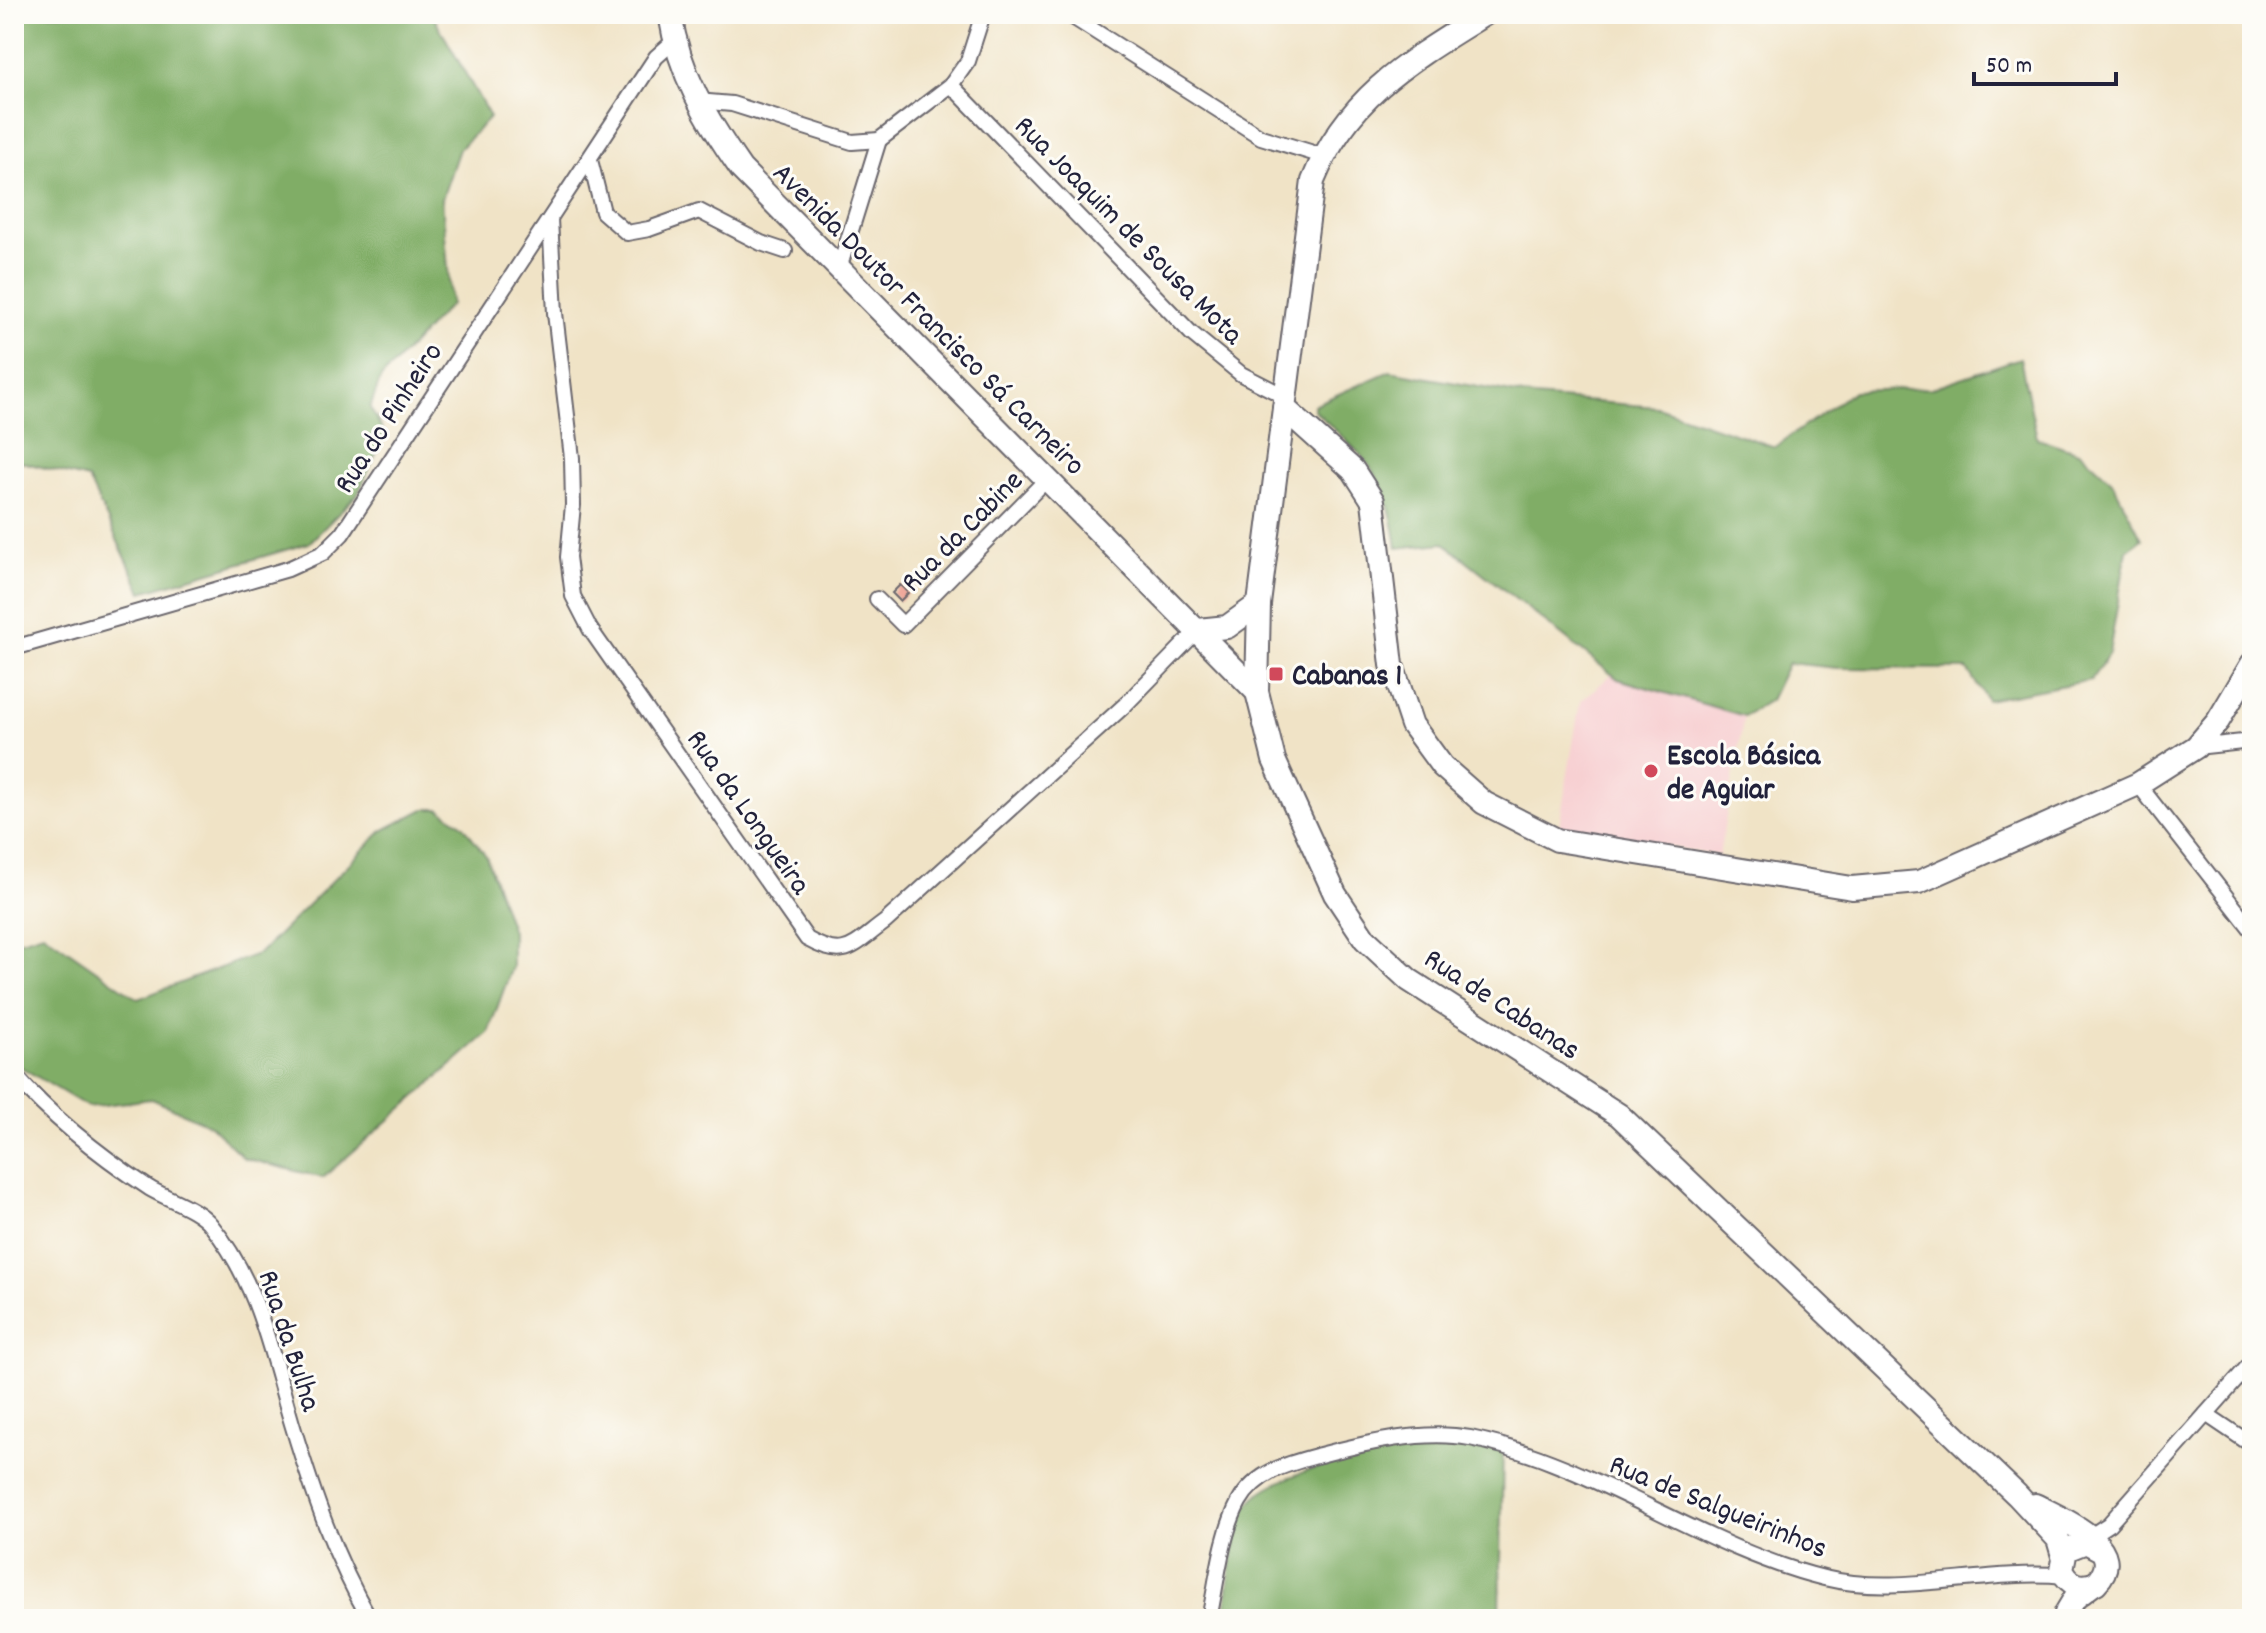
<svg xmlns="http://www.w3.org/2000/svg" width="2266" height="1633" font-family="Dekko,sans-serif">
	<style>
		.built { fill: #f7cfd1 }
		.forest { fill: #80ad66; stroke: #516850; stroke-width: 2 }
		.building { fill: #efa89c }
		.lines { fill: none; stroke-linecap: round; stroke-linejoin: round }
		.street-casing { stroke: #6a666c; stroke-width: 18 }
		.secondary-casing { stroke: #6a666c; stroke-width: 26 }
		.street { stroke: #fff; stroke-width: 14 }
		.secondary { stroke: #fff; stroke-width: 22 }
		.poi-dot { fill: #d1495b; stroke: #fdfcf7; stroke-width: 3 }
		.labels { text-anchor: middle; stroke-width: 6; stroke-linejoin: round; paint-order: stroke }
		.street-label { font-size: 30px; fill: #22223b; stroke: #fdfcf7 }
		.poi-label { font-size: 30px; font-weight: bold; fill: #22223b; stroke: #fdfcf7; text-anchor: start }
	</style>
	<rect width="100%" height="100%" fill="#fdfcf7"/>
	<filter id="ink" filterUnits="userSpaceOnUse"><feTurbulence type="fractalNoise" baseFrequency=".0125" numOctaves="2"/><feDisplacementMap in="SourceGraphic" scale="16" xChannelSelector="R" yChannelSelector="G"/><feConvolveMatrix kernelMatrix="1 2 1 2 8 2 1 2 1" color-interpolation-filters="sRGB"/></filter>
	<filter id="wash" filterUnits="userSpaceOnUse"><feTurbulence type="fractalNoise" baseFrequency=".006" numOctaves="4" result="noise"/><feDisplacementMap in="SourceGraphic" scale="32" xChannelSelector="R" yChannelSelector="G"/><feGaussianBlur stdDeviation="1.8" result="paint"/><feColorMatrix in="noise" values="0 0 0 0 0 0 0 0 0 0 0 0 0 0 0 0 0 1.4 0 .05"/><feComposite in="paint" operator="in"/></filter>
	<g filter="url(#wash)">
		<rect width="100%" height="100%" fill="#f0e3c6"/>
		<!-- built -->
		<path class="built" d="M1612,674L1618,679L1744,716L1719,856L1559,826L1580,702Z"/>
		<!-- forest -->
		<g class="forest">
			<path d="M14,14H432L490,117L459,149L442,199L451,304L381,378L370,408L385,434L358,494L309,543L142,592L88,479L14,460Z"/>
			<path d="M2020,358L2037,438L2081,453L2112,481L2142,539L2127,550L2109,653L2091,680L1987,700L1967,669L1837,668L1788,663L1770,700L1744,716L1618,679L1444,543L1397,548C1387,472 1367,460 1314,410V405L1390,371L1534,397L1657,407L1775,447L1854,391L1932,388Z"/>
			<path d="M424,809H440L463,825L486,856L512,932V967L488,1033L323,1178L244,1158L210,1125L152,1099L88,1107L14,1063V942L43,933L138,999L260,953L382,831Z"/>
			<path d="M1475,1434L1503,1447L1500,1619H1225C1228,1584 1232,1542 1245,1510C1264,1465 1428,1443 1475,1434Z"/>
		</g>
		<g id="blocks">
			<!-- building -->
			<path class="building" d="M900,585L908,593L900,601L892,593Z"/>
		</g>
	</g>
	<g filter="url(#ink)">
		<use href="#blocks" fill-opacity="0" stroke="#6a666c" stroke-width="2"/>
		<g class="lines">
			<!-- street casing -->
			<g class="street-casing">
				<g id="street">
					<path d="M1068,14L1261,137L1323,156"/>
					<path d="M951,85L1191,333L1241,374L1284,396"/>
					<path d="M697,101L732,104L852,142L879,140L951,85L968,61L983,14"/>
					<path d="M590,160L603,212L627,233L649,229L699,211L761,243L785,251"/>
					<path d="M550,219L555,313L572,458L573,505L568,557L573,596L590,629L807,939C846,961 852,946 885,922L1125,705L1198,630"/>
					<path d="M839,269L879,140"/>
					<path d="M877,599L903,625L1047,479"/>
					<path d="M14,648L288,569L323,553L342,534L656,57L674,41"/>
					<path d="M2196,747L2252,741"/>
					<path d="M2138,784L2252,930"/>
					<path d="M14,1074C53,1119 99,1155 149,1188C167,1199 198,1208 211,1225C259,1283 272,1357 293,1427C313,1493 335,1559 370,1619"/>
					<path d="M2206,1414L2252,1445"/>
					<path d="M2086,1539L2109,1524L2252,1362"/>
					<path d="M1209,1619C1217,1582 1221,1536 1239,1502C1256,1471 1290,1463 1320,1455C1366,1443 1423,1429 1470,1438C1595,1463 1701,1548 1824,1578C1902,1597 1985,1568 2065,1576"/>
				</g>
			</g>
			<!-- secondary casing -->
			<g class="secondary-casing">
				<g id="secondary">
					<path d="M670,14C679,74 707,120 741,169L1257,692"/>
					<path d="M1485,14C1411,60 1347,96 1313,181L1259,604L1257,692L1274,760L1335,894L1365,939L1409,980L1619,1115L2017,1495L2058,1539L2063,1556"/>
					<path d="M1284,408L1353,470L1373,501L1392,665L1412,725L1442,766L1484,803L1557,840L1852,888L1919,882L2138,784L2196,747L2218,721L2252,664"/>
					<path d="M1198,630L1227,627L1259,604"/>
					<path d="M2035,1505C2059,1517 2132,1547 2096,1583C2081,1589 2069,1585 2062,1570L2066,1550L2086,1542L2099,1549"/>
					<path d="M2066,1613L2075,1598L2095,1583"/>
				</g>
			</g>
			<!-- street -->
			<use href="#street" class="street"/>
			<!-- secondary -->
			<use href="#secondary" class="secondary"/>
		</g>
	</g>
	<!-- markers -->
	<g class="poi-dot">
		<rect x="1268" y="666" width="16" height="16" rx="4"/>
		<circle cx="1651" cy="771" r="8"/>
	</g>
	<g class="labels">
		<!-- street labels -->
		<g class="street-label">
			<text transform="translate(1130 229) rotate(45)" y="10">Rua Joaquim de Sousa Mota</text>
			<text transform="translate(930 318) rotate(45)" y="10">Avenida Doutor Francisco Sá Carneiro</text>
			<text transform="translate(387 417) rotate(-57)" y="10">Rua do Pinheiro</text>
			<text transform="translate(961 530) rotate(-45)" y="10">Rua da Cabine</text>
			<text transform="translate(750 811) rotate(55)" y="10">Rua da Longueira</text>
			<text transform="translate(1503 1003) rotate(33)" y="10">Rua de Cabanas</text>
			<text transform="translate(291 1340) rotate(72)" y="10">Rua da Bulha</text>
			<text transform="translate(1719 1505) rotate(22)" y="10">Rua de Salgueirinhos</text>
		</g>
		<!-- poi labels -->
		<g class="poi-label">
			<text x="1292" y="684">Cabanas 1</text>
			<text x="1667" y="764">Escola Básica<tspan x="1667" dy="34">de Aguiar</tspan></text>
		</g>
	</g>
	<!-- margin -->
	<rect width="2266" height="1633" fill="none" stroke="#fdfcf7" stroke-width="48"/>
	<!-- scale -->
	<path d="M1974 72v12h142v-12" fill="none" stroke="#22223b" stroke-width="4"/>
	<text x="1986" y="72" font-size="24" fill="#22223b" stroke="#fdfcf7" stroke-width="6" paint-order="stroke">50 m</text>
</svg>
